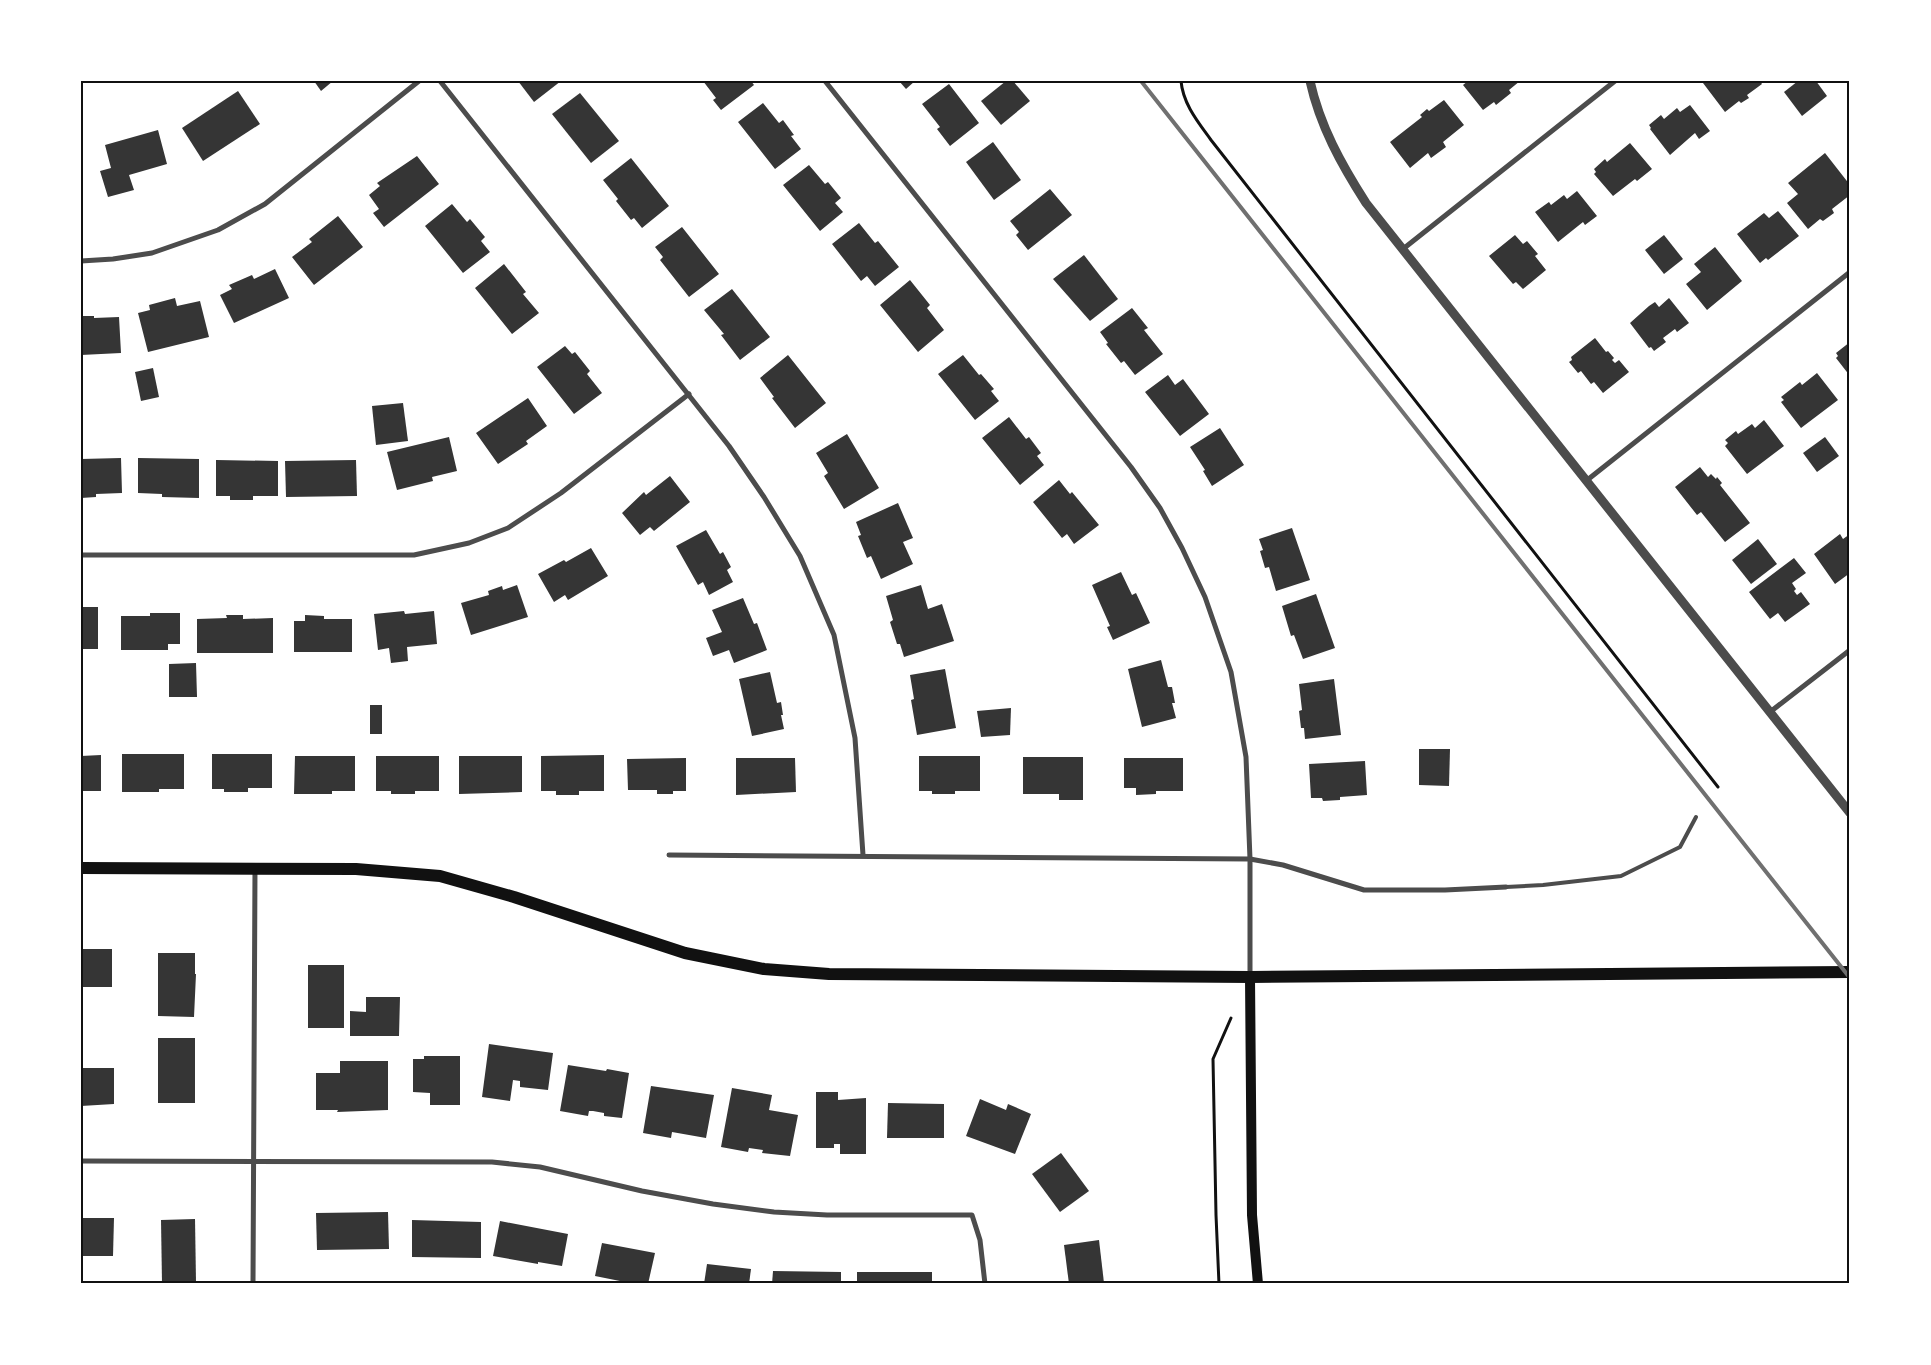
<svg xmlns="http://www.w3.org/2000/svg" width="1931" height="1365" font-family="Montserrat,sans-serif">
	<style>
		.building { fill: #353535 }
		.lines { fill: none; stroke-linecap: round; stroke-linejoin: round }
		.path { stroke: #111; stroke-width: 3 }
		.service { stroke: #4c4c4c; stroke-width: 4 }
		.minor { stroke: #4c4c4c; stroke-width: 5 }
		.tertiary { stroke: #4c4c4c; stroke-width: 9 }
		.secondary { stroke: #111; stroke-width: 10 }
		.primary { stroke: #111; stroke-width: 12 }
		.rail { stroke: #707070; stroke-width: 4 }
		.neatline { fill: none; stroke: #111; stroke-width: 2 }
	</style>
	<rect width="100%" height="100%" fill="#fff"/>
	<!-- building -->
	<g class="building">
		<path d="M314,81H333L321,91Z"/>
		<path d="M518,81H561L534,102Z"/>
		<path d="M703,81H751L754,85L721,110L713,100L716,98Z"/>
		<path d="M899,81H915L906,89Z"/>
		<path d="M1006,81H1013L1030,101L1001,125L981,101Z"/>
		<path d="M1468,81H1520L1509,90L1511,93L1496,105L1494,102L1483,110L1463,85Z"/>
		<path d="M1706,81H1760L1762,84L1747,95L1749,98L1741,103L1739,101L1725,112L1703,83Z"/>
		<path d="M1798,81H1816L1827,96L1802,116L1784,92Z"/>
		<path d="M949,84L979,123L950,146L937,129L940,127L922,104Z"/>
		<path d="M238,91L260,124L203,161L182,128Z"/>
		<path d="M580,93L619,141L591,163L552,114Z"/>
		<path d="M1444,100L1464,125L1443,142L1446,147L1431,158L1428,153L1410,168L1390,142L1422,117L1420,115L1427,109L1429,111Z"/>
		<path d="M763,103L779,123L783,120L794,135L791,136L801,149L775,169L738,122Z"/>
		<path d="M1690,105L1710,131L1699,139L1695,133L1670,155L1650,129L1651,128L1649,125L1661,115L1664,119L1677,108L1680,112Z"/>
		<path d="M158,130L167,164L129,175L134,190L108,197L100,171L111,168L105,145Z"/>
		<path d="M993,142L1021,180L994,200L966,162Z"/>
		<path d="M1630,143L1652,169L1637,181L1635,179L1613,196L1594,174L1596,172L1594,169L1605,159L1607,162Z"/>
		<path d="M1825,153L1850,185V195L1832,209L1834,213L1823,221L1820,219L1808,229L1787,203L1798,194L1788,183Z"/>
		<path d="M417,156L439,184L384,227L373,213L379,209L369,195L380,186L377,183Z"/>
		<path d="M631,158L669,206L642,228L634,218L631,220L616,201L618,199L603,180Z"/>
		<path d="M809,165L825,184L828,182L841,198L835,203L843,212L820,231L783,185Z"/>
		<path d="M1050,189L1072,215L1028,250L1016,235L1019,232L1010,221Z"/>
		<path d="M1577,191L1597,216L1585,225L1583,222L1558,242L1535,212L1549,202L1551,205L1564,195L1567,199Z"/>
		<path d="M452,204L467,222L470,219L485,237L481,241L490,252L463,273L425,226Z"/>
		<path d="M1778,211L1799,236L1768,260L1766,258L1760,263L1737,234L1764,213L1769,218Z"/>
		<path d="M338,216L363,247L314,285L292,257L312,242L309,239Z"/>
		<path d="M859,223L875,243L878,241L899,267L875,286L867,276L861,281L832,244Z"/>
		<path d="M682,227L719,274L689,297L660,260L663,257L655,247Z"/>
		<path d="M1515,235L1523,244L1527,241L1538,254L1535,256L1546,270L1523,289L1516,282L1513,284L1489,256Z"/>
		<path d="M1664,235L1683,259L1664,274L1645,250Z"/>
		<path d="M1715,247L1742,281L1707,310L1686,284L1701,272L1694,264Z"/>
		<path d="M1084,255L1118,299L1090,321L1053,279Z"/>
		<path d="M504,264L526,292L523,294L539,313L512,334L475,288Z"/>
		<path d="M275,269L289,298L234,323L220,295L232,289L229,285L252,275L254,279Z"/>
		<path d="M910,280L930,305L927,308L944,330L918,352L880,305Z"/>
		<path d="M732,289L770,337L740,360L721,335L724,334L704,310Z"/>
		<path d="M175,298L177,306L200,301L209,337L148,352L138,313L150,310L149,305Z"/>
		<path d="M1669,298L1689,323L1677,332L1675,329L1663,338L1666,342L1654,351L1651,347L1649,348L1630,323L1649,306L1655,302L1659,307Z"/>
		<path d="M1132,308L1148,328L1144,330L1163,354L1135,375L1124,361L1121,363L1106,344L1108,343L1100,332Z"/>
		<path d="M81,316H94V318L119,317L121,353L81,355Z"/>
		<path d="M1595,338L1606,352L1608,351L1614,358L1612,360L1615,363L1619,360L1629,372L1603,393L1594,382L1591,384L1581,371L1578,373L1569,362L1572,360L1571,357Z"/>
		<path d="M1850,342V376L1836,358L1838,356L1836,353Z"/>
		<path d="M565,346L572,354L575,352L590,371L587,374L602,393L574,414L537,367Z"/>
		<path d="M788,355L826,403L795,428L772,398L774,397L760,378Z"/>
		<path d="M963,355L979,375L981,374L994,389L991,391L999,401L975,420L938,374Z"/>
		<path d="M153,368L159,397L141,401L135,372Z"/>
		<path d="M1817,373L1838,400L1801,428L1781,402L1784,400L1781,397L1800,382L1802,385Z"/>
		<path d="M1168,375L1175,385L1183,379L1209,414L1180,436L1145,392Z"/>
		<path d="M528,398L547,426L526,441L528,444L498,464L476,433Z"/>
		<path d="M403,403L408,441L376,445L372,406Z"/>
		<path d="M1009,417L1026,439L1029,437L1041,453L1037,456L1044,465L1020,485L982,438Z"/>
		<path d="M1764,420L1784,446L1747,474L1725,446L1728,443L1725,440L1736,431L1738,434L1752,424L1755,428Z"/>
		<path d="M1220,428L1244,465L1212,486L1203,471L1205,470L1190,447Z"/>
		<path d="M847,434L879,488L844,509L824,476L828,473L816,453Z"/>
		<path d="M449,437L457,471L432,477L433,481L397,490L387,452Z"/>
		<path d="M1825,437L1839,456L1817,472L1803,453Z"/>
		<path d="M121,458L122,493L96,494V497L81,498V459Z"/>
		<path d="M138,458L199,459V498L162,497V494L138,493Z"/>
		<path d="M216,460L278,461V496H253V500H230V496H216Z"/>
		<path d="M356,460L357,496L286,497L285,461Z"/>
		<path d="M1700,467L1708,477L1711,474L1716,479L1717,477L1722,483L1720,485L1750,523L1725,542L1701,512L1697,515L1675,487Z"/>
		<path d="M670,476L690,502L654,531L650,527L640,535L622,513L644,492L646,495Z"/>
		<path d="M1059,480L1070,494L1072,492L1099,525L1074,544L1067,534L1062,538L1033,502Z"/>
		<path d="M898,503L913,538L903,542L913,564L881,579L871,556L867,558L858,536L861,535L856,522Z"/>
		<path d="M1292,528L1310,580L1276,591L1269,567L1265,568L1260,551L1263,550L1259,539Z"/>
		<path d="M706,530L720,554L723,552L731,567L727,570L733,582L709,595L703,582L698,585L676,546Z"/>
		<path d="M1840,534L1843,539L1850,534V573L1835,584L1814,554Z"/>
		<path d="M1758,539L1777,564L1751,584L1732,560Z"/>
		<path d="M591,548L608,576L568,600L565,595L554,602L538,574L564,560L566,562Z"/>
		<path d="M1794,558L1806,573L1792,583L1796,589L1794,591L1797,595L1801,592L1810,604L1785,622L1778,613L1770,619L1749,592Z"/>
		<path d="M1121,572L1132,595L1136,593L1150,623L1113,640L1107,627L1110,626L1092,585Z"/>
		<path d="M517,585L528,617L471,635L461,603L489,595L488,591L502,586L503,590Z"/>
		<path d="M921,585L928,609L942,604L954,641L904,657L900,644H897L890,622L893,620L886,596Z"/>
		<path d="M1316,594L1335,648L1303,659L1294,635L1291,636L1282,606Z"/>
		<path d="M743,598L754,624L757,623L767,650L734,663L729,650L713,656L706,638L722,632L712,610Z"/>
		<rect x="81" y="607" width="17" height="42"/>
		<path d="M404,611L405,614L434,611L437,644L407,647L408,661L391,663L389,648L378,650L374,614Z"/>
		<path d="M150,613H180V644H168V650H121V616H150Z"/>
		<path d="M226,615H243V619L273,618V653H197V619L227,618Z"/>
		<path d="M305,615L324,616V619H352V652H294V621H305Z"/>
		<path d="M1161,660L1168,687H1172L1175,703H1172L1176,718L1142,727L1128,669Z"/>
		<path d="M196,663L197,697H169V664Z"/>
		<path d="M945,669L956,728L917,735L911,700L914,699L910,675Z"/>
		<path d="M770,672L777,703L781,702L783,715H781L784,729L752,736L739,679Z"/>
		<path d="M1334,679L1341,735L1305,739L1304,728H1301L1299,711L1302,710L1299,684Z"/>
		<rect x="370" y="705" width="12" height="29"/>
		<path d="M1011,708L1010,735L981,737L977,711Z"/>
		<path d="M1419,749H1450L1449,786L1419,785Z"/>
		<path d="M122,754H184V789H159V792H122Z"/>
		<path d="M212,754H272V788H248V792H224V789H212Z"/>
		<path d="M101,755V791H81V756Z"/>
		<path d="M604,755V791H579V795H556V791H541V756Z"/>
		<path d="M295,756H355V791H332V794H294Z"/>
		<path d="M376,756H439V791H415V794H391V791H376Z"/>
		<path d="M459,756H522V792L459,794Z"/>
		<path d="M919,756H980V791H955V794H932V791H919Z"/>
		<path d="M1023,757H1083V800H1059V794H1023Z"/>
		<path d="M686,758V791H673V794H657V790H628L627,759Z"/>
		<path d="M736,758H795L796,792L736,795Z"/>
		<path d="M1124,758H1183V791H1156V794L1136,795V788H1124Z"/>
		<path d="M1365,761L1367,795L1340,797V800L1323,801L1322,798H1311L1309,764Z"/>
		<rect x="81" y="949" width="31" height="38"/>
		<path d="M158,953H195V974H196L194,1017L158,1016Z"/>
		<rect x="308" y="965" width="36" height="63"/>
		<path d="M366,997H400L399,1036H350V1011L366,1012Z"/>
		<rect x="158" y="1038" width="37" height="65"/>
		<path d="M489,1044L553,1053L548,1090L520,1087V1081L513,1080L510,1101L482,1097Z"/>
		<path d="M424,1056H460V1105H430V1093L413,1092V1059H424Z"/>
		<path d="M340,1061H388V1110L337,1112L338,1110H316V1073H340Z"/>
		<path d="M568,1065L606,1071L607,1069L629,1073L622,1118L604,1116V1113L593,1111H589L588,1116L560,1111Z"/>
		<path d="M81,1068H114V1104L81,1106Z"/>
		<path d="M651,1086L714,1095L706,1138L672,1132L671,1138L643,1133Z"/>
		<path d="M732,1088L772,1095L769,1110L798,1115L790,1156L762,1153L763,1150L749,1148L748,1152L721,1147Z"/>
		<path d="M816,1092H838V1100L866,1098V1154H840V1144H834V1148H816Z"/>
		<path d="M980,1099L1006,1110L1008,1104L1031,1114L1015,1154L966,1136Z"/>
		<path d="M888,1103L944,1104V1138H887Z"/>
		<path d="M1061,1153L1089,1191L1060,1212L1032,1174Z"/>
		<path d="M388,1212L389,1249L317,1250L316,1213Z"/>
		<path d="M81,1218H114L113,1256H81Z"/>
		<path d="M195,1219L196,1282L162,1283L161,1220Z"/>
		<path d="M412,1220L481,1222V1258L412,1257Z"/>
		<path d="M500,1221L568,1234L562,1266L538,1262V1264L493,1256Z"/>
		<path d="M1099,1240L1104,1283L1069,1284L1064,1245Z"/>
		<path d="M602,1243L655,1253L648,1284H635L595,1276Z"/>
		<path d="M707,1264L751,1269L749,1284H704Z"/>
		<path d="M773,1271L841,1272V1284H772Z"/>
		<rect x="857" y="1272" width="75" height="12"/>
		<rect x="324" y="1282" width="27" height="2"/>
	</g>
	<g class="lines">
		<!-- path -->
		<g class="path">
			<path d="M1181,81C1183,104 1198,122 1211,140L1718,787"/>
			<path d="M1219,1284L1216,1215L1213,1059L1231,1018"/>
		</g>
		<!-- service -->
		<path class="service" d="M1506,887L1543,885L1621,876L1680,847L1696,817"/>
		<!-- minor -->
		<g class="minor">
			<path d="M440,81L729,446L764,497L800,556L834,635L855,738L863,855"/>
			<path d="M825,81L1131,467L1160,508L1182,548L1205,597L1231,672L1246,757L1250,859V976"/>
			<path d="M1403,249L1615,81"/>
			<path d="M81,261L113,259L152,253L218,230L265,204L419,81"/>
			<path d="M1586,481L1850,272"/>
			<path d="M81,555H414L469,543L508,528L561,493L689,394"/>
			<path d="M1770,712L1850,650"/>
			<path d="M669,855L1250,859L1283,865L1364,890H1445L1506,887"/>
			<path d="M81,1161L492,1162L540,1167L642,1191L713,1204L774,1212L827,1215H972L980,1240L985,1284"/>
			<path d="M253,1284L255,868"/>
		</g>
		<!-- tertiary -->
		<path class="tertiary" d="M1310,81C1320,126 1341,164 1366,203L1850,813"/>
		<!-- secondary -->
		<path class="secondary" d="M1250,977L1252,1215L1258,1284"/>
		<!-- primary -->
		<path class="primary" d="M81,868L356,869L440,876L514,897L685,953L764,969L829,974L1250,977L1850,972"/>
		<!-- rail -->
		<path class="rail" d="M1141,81L1850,978"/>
	</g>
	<!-- border -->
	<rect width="1931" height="1365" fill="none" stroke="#ffffff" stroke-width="165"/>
	<rect x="82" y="82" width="1766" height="1200" class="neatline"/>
</svg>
